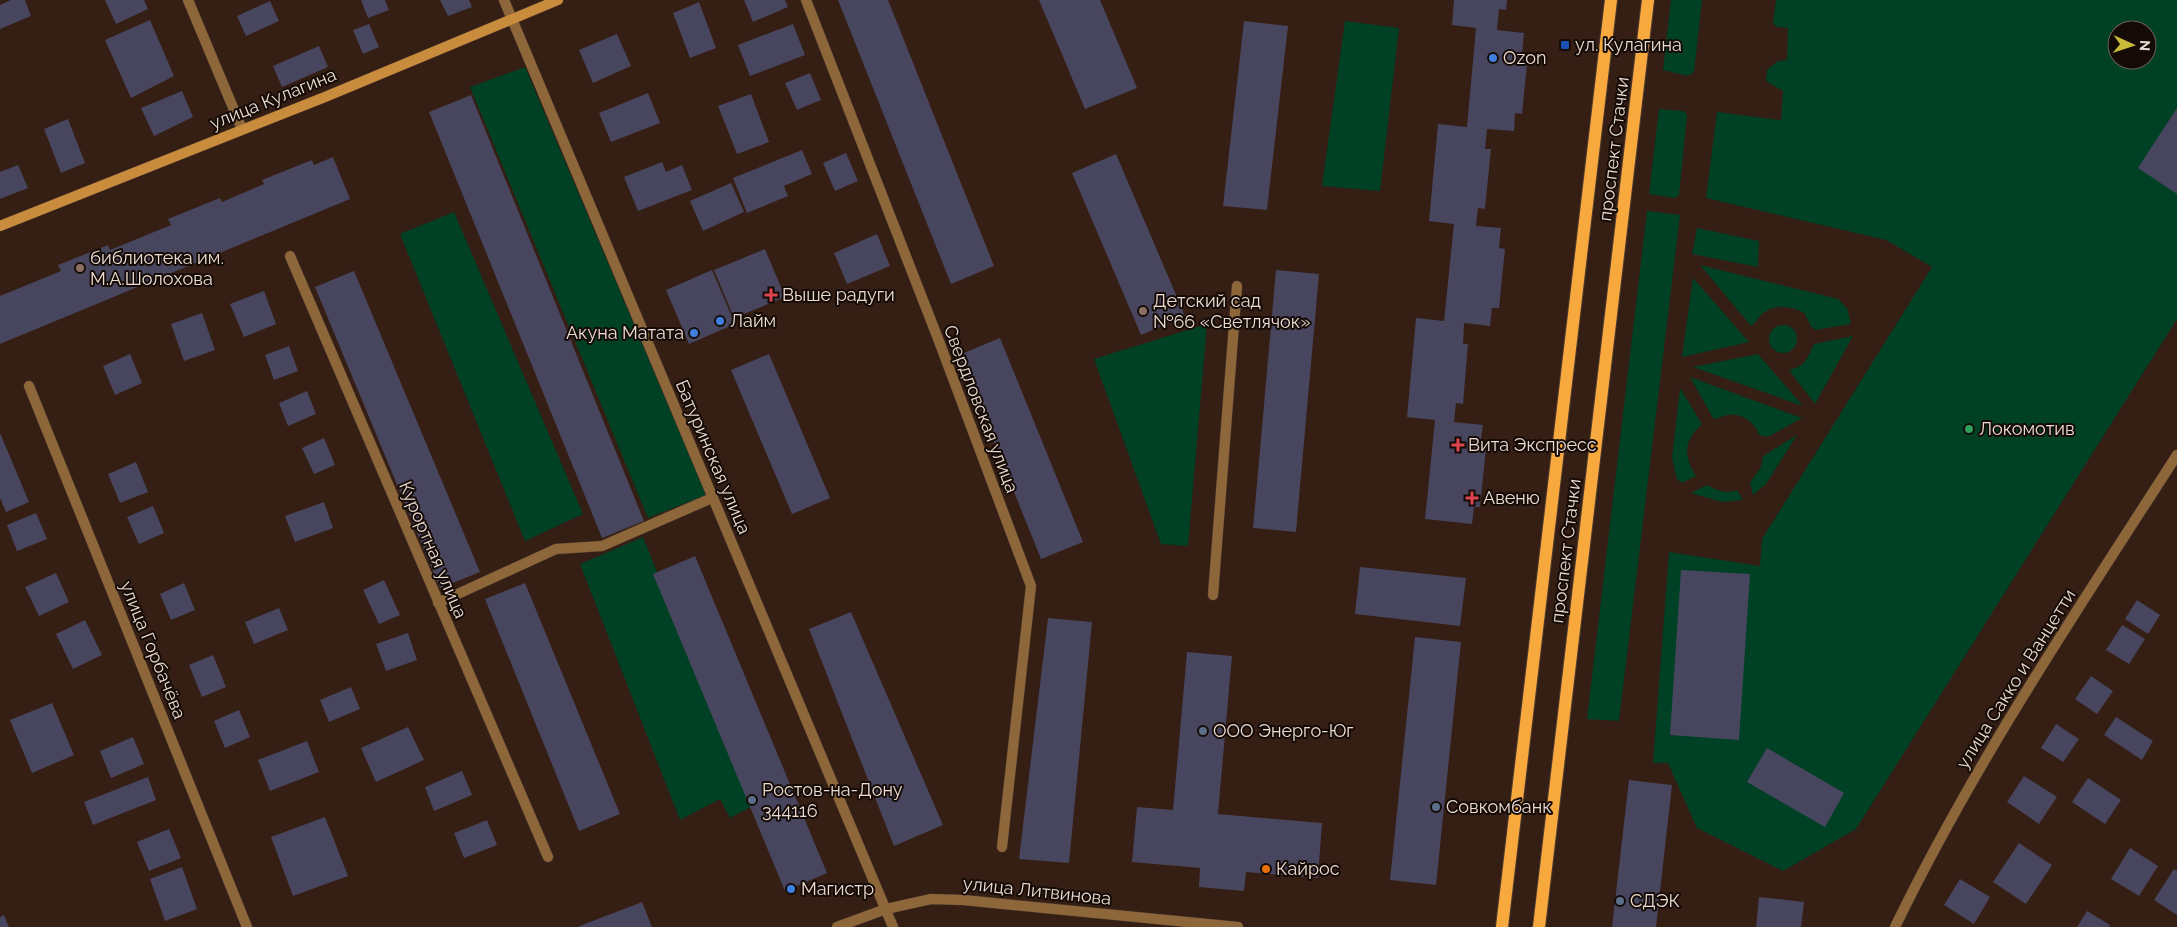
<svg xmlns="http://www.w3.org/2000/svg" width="2177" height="927" font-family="Raleway,sans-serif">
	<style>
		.green { fill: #004024; fill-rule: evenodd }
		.building { fill: #48455e }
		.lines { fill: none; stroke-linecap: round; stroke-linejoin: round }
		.street-casing { stroke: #523c32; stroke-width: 11 }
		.secondary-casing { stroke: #523c32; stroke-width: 11 }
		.primary-casing { stroke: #523c32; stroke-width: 14 }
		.street { stroke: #8d6739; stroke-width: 10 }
		.secondary { stroke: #c98c3d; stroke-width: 10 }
		.primary { stroke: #f7a93d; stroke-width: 12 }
		.transit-dot { fill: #1a4fb4; stroke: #150b06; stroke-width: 2 }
		.shop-dot { fill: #3f7fe0; stroke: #150b06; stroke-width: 2 }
		.education-dot { fill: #8d6e63; stroke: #150b06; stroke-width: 2 }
		.health-dot { fill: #e0444e; stroke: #150b06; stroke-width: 2 }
		.leisure-dot { fill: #2e9e5b; stroke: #150b06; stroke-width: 2 }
		.service-dot { fill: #5c6f8a; stroke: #150b06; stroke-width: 2 }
		.food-dot { fill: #e8710a; stroke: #150b06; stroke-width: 2 }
		.labels { text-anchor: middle; stroke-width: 4; stroke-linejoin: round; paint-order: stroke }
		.poi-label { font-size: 18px; fill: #ebdbd3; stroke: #150b06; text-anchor: start }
		.street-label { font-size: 18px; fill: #ebdbd3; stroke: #150b06 }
	</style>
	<rect width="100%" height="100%" fill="#351e13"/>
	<!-- green -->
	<g class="green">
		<path d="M1671,0H1702L1694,72L1688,76L1663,70Z"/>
		<path d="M1776,0H2177V319L1856,829L1783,871L1697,828L1668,763H1653L1669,552L1760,566L1762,539L1932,267L1886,240L1706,198L1717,112L1781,120L1783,91L1766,81L1767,70L1778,61L1787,60L1788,28L1777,27L1773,24ZM2117,30H2147V60H2117Z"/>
		<path d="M1345,21L1399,28L1380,191L1322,186Z"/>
		<path d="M525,67L706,495L648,518L470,87Z"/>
		<path d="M1659,109L1684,111L1687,116L1679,195L1675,198L1649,194Z"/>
		<path d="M1647,211L1680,215L1619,721L1587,719Z"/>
		<path d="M454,212L583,514L525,541L400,234Z"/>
		<path d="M1697,228L1759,241L1758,267L1692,254Z"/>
		<path d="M1700,265L1838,299L1847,308L1851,324L1815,330L1811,326L1804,313C1790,305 1774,304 1762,314C1757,318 1756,323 1751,326Z"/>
		<path d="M1693,278L1749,342L1682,357Z"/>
		<path d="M1207,324L1188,546L1161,544L1094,359Z"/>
		<circle cx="1783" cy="339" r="14"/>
		<path d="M1853,336L1815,404L1789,370C1806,366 1807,358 1814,344Z"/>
		<path d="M1758,354L1803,406L1693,367Z"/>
		<path d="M1690,377L1802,418L1768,437L1759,435C1753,417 1733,409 1716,419L1713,418Z"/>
		<path d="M1680,388L1702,424C1684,441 1683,454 1696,476L1682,483L1677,479L1672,458Z"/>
		<path d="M1797,435L1766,484L1753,495L1750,483L1761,467L1763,456Z"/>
		<path d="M1707,485C1717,491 1726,494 1737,490L1743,500L1722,502L1691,493Z"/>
		<path d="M643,537L751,807L730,818L720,799L680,820L580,564Z"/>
	</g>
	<!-- building -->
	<g class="building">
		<path d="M11,0H25L31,16L0,29V5Z"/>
		<path d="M105,0H144L148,9L116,24Z"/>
		<path d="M361,0H385L389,10L368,18Z"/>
		<path d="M440,0H469L472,7L448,16Z"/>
		<path d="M744,0H785L788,7L753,22Z"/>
		<path d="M838,0H888L994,266L951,284Z"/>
		<path d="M1039,0H1100L1137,88L1085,109Z"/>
		<path d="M1454,0H1507L1506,10L1499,9L1497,30L1524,33L1522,54H1528L1522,114L1515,113L1514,131L1487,129L1485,149H1491L1485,209L1478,208L1476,226L1501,228L1499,248L1505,249L1499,308H1492L1490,326L1464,323L1463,344H1468L1463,404L1456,403L1454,422L1483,425L1480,447L1486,448L1480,507H1474L1472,524L1425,519L1435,420L1407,417L1416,318L1444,321L1454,224L1429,221L1438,124L1467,127L1476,28L1452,25Z"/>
		<path d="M270,1L279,21L246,36L237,16Z"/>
		<path d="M699,2L716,48L690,58L673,13Z"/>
		<path d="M150,20L174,76L131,98L105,40Z"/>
		<path d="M1244,21L1288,26L1267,210L1223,206Z"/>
		<path d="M369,24L379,47L363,54L353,30Z"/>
		<path d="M793,24L805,55L750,76L738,45Z"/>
		<path d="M617,34L631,66L593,83L579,50Z"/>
		<path d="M319,46L328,67L282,87L273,66Z"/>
		<path d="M810,73L821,100L797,110L785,83Z"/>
		<path d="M182,91L193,117L154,136L141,108Z"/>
		<path d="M648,93L660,123L611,142L599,113Z"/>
		<path d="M751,94L769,142L737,154L718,106Z"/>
		<path d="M471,95L644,521L602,538L429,112Z"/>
		<path d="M2177,108V194L2138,168Z"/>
		<path d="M68,119L85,163L61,173L44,129Z"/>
		<path d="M802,150L812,174L784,186L788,196L747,213L733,178Z"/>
		<path d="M846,153L858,181L835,191L823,163Z"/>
		<path d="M1116,154L1185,316L1141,335L1072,173Z"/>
		<path d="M333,157L350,199L0,344V296L61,271L58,265L108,245L110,250L171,225L168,219L220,198L222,202L264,184L262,180L312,160L314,165Z"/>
		<path d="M662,162L666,172L682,165L692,190L638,211L624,177Z"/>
		<path d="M18,165L28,188L0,199V172Z"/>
		<path d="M731,183L744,212L703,231L690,201Z"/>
		<path d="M877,234L890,266L847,284L834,253Z"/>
		<path d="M765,249L785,297L734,318L714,270Z"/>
		<path d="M712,270L735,324L689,344L666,290Z"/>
		<path d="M1276,270L1319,274L1296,532L1253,528Z"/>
		<path d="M354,271L480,572L440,588L315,287Z"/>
		<path d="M264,291L276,324L244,337L230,304Z"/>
		<path d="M202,313L215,350L184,361L171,324Z"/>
		<path d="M1000,338L1083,542L1041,559L959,355Z"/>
		<path d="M289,346L298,371L274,380L265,355Z"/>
		<path d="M130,354L142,383L115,395L103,366Z"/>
		<path d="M769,354L830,498L792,514L731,370Z"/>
		<path d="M307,391L316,414L288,426L279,403Z"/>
		<path d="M0,433L29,502L6,512L0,498Z"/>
		<path d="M324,438L335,465L314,474L302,448Z"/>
		<path d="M136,462L148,492L120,503L108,474Z"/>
		<path d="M324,502L333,528L295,542L285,516Z"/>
		<path d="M153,506L164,533L139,544L127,517Z"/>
		<path d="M36,513L47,539L17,551L7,525Z"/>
		<path d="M695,556L827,873L785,891L653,574Z"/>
		<path d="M1360,567L1466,578L1460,626L1355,614Z"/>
		<path d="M1681,570L1750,574L1739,740L1670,735Z"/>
		<path d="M56,573L69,602L39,616L25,587Z"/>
		<path d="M384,580L400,615L379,624L363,590Z"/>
		<path d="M184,583L195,610L171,620L160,594Z"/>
		<path d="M525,583L620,814L579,831L485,599Z"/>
		<path d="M2137,600L2160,615L2148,634L2125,619Z"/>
		<path d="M279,608L288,630L254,644L245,622Z"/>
		<path d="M851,612L943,825L894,846L809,629Z"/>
		<path d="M1048,618L1092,622L1069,863L1019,859Z"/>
		<path d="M85,620L102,655L73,669L56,634Z"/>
		<path d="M2122,625L2145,639L2129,664L2106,650Z"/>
		<path d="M408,633L417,660L386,671L376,644Z"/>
		<path d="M1415,637L1461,642L1436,885L1390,880Z"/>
		<path d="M1187,652L1232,656L1218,814L1322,823L1318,878L1246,872L1244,891L1199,887L1200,868L1132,862L1137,807L1173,810Z"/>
		<path d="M213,655L226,687L202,697L189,665Z"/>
		<path d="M2091,676L2113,691L2097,714L2075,699Z"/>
		<path d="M351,687L360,709L329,722L320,700Z"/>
		<path d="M52,703L74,755L32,773L10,720Z"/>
		<path d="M239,710L250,737L225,748L214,721Z"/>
		<path d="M2116,717L2153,741L2142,760L2104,735Z"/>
		<path d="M2056,724L2079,739L2063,762L2041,748Z"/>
		<path d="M408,727L424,760L376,782L361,748Z"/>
		<path d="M133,737L144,764L111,778L100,751Z"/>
		<path d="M307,741L319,772L270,791L258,760Z"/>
		<path d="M1767,748L1844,793L1825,827L1747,782Z"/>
		<path d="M462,771L472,795L434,811L425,787Z"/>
		<path d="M2024,776L2057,797L2039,824L2007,802Z"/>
		<path d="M148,777L156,800L93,825L84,802Z"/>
		<path d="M2088,778L2121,800L2105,824L2072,802Z"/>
		<path d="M1629,780L1672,785L1656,927H1612Z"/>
		<path d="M325,817L348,876L293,896L271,837Z"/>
		<path d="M487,820L497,845L464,858L454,833Z"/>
		<path d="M169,829L181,858L149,871L137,842Z"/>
		<path d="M2019,843L2052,865L2026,904L1993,882Z"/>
		<path d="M2130,848L2158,866L2139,896L2111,879Z"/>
		<path d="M182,867L197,909L165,921L150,879Z"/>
		<path d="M2174,869L2177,871V915L2154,900Z"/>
		<path d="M1960,879L1990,897L1974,924L1944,905Z"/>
		<path d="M1759,897L1804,902L1801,927H1756Z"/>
		<path d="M642,902L652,927H577Z"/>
		<path d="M2087,911L2110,925L2109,927H2077Z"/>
		<path d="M4,915L9,927H0V917Z"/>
	</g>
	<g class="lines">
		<!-- street casing -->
		<g class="street-casing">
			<g id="street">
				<path d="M188,0L242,129"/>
				<path d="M504,0L893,927"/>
				<path d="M806,0L937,336L1031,586L1002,847"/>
				<path d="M290,256L548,857"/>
				<path d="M29,386L247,927"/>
				<path d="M1213,595L1237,286"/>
				<path d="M438,603L556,549L602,546L712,498"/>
				<path d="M837,927L886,909L931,899L963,900L1238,927"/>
				<path d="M1895,927C1975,762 2078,609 2177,455"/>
			</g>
		</g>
		<!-- secondary casing -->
		<g class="secondary-casing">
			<path id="secondary" d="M0,226L325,97L558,0"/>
		</g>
		<!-- primary casing -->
		<g class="primary-casing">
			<g id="primary">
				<path d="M1502,927L1611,0"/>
				<path d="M1539,927L1648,0"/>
			</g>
		</g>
		<!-- street -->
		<use href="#street" class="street"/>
		<!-- secondary -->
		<use href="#secondary" class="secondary"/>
		<!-- primary -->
		<use href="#primary" class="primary"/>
	</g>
	<!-- markers -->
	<rect class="transit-dot" x="1560" y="40" width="10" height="10" rx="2.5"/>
	<g class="shop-dot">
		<circle cx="1493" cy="58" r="5"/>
		<circle cx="720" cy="321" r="5"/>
		<circle cx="694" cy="333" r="5"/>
		<circle cx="791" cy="889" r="5"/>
	</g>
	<g class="education-dot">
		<circle cx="80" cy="268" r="5"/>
		<circle cx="1143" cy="311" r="5"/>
	</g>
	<g class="health-dot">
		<path d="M768.5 287.5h5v5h5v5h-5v5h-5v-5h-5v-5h5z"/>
		<path d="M1455.5 437.5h5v5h5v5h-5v5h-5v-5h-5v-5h5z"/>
		<path d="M1469.5 490.5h5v5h5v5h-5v5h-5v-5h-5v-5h5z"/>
	</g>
	<circle class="leisure-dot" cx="1969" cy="429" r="5"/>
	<g class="service-dot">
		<circle cx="1203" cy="731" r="5"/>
		<circle cx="752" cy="800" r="5"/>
		<circle cx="1436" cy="807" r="5"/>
		<circle cx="1620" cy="901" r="5"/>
	</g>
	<circle class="food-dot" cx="1266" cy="869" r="5"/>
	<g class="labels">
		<!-- poi labels -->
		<g class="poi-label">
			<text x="1575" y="51">ул. Кулагина</text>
			<text x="1503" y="64">Ozon</text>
			<text x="90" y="264">библиотека им.<tspan x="90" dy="21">М.А.Шолохова</tspan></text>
			<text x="782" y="301">Выше радуги</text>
			<text x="1153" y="307">Детский сад<tspan x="1153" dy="21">№66 «Светлячок»</tspan></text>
			<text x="730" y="327">Лайм</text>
			<text x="684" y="339" text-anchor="end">Акуна Матата</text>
			<text x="1979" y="435">Локомотив</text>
			<text x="1468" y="451">Вита Экспресс</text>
			<text x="1483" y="504">Авеню</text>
			<text x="1213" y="737">ООО Энерго-Юг</text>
			<text x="762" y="796">Ростов-на-Дону<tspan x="762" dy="21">344116</tspan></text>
			<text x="1446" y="813">Совкомбанк</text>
			<text x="1276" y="875">Кайрос</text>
			<text x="801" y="895">Магистр</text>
			<text x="1630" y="907">СДЭК</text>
		</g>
		<!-- street labels -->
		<g class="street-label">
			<text transform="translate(273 99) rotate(-22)" y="6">улица Кулагина</text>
			<text transform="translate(1614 149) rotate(-83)" y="6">проспект Стачки</text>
			<text transform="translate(981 409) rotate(69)" y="6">Свердловская улица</text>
			<text transform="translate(713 457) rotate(67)" y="6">Батуринская улица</text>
			<text transform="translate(433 550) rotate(67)" y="6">Курортная улица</text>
			<text transform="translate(1566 551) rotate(-83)" y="6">проспект Стачки</text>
			<text transform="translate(153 650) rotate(68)" y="6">улица Горбачёва</text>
			<text transform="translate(2016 679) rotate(-58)" y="6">улица Сакко и Ванцетти</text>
			<text transform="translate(1037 891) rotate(6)" y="6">улица Литвинова</text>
		</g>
	</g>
	<!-- north arrow -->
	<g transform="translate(2132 45) rotate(93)"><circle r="24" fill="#150b06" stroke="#6b5e58"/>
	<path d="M0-4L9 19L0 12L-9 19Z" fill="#c9ba3a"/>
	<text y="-8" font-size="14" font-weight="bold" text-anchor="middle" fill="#ebdbd3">N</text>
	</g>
</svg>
